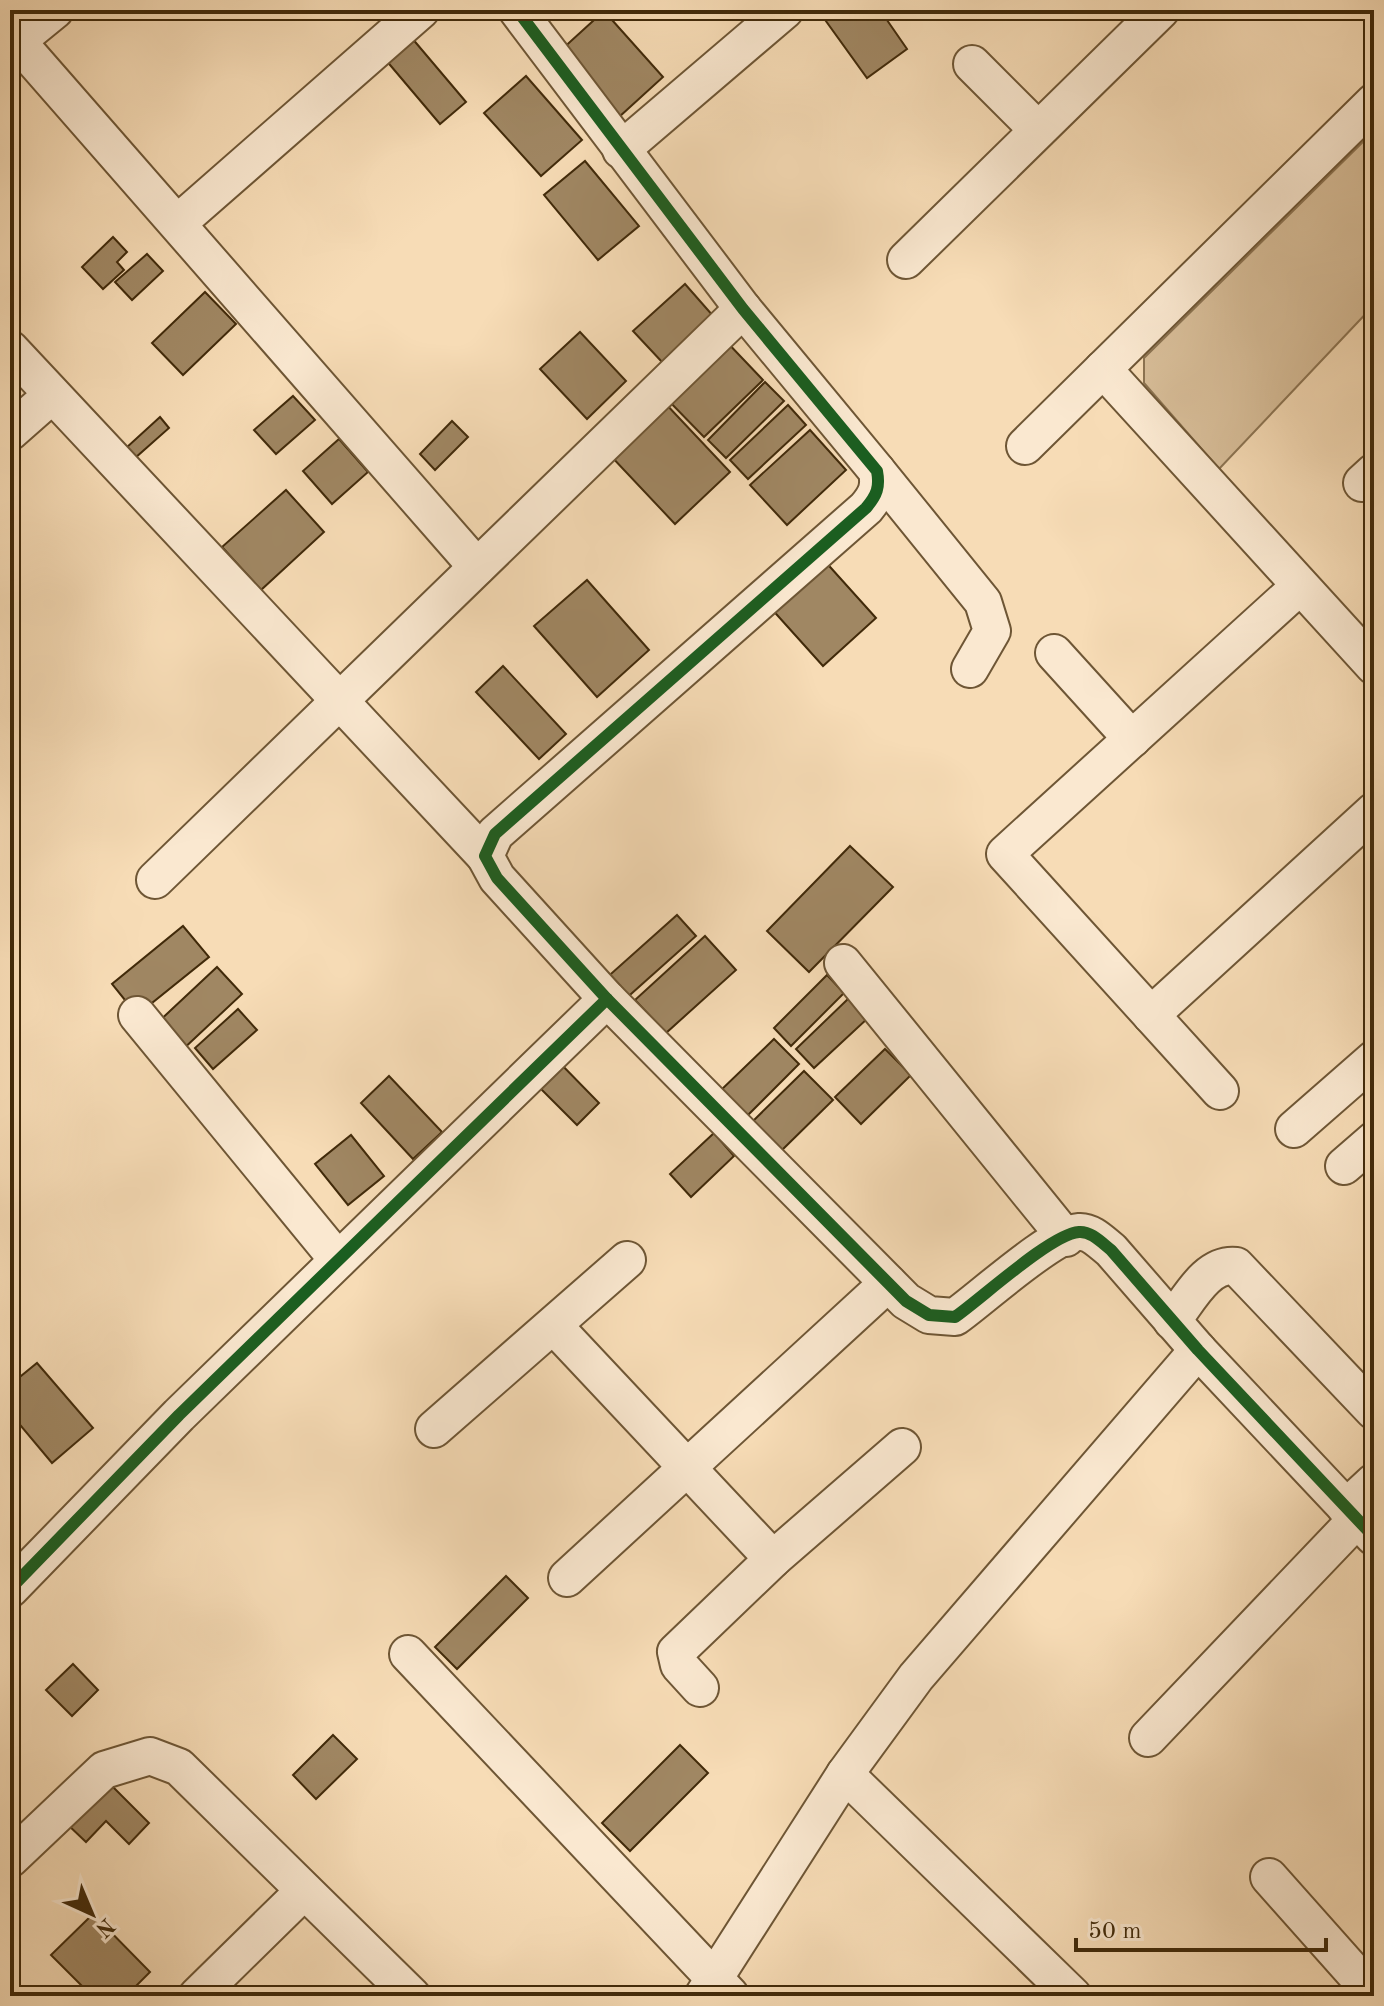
<svg xmlns="http://www.w3.org/2000/svg" width="1384" height="2006" font-family="'Old Standard TT',serif">
	<style>
		.green { fill: #d8be99; stroke: #8c7452; stroke-width: 2 }
		.building { fill: #a08763; stroke: #412a0a; stroke-width: 2 }
		.lines { fill: none; stroke-linecap: round; stroke-linejoin: round }
		.street-casing { stroke: #6e5635; stroke-width: 40 }
		.street { stroke: #fae8d0; stroke-width: 36 }
		.cycleway-casing { stroke: #fae8d0; stroke-width: 17 }
		.cycleway { stroke: #1b5e20; stroke-width: 12 }
	</style>
	<rect width="100%" height="100%" fill="#f7dcb6"/>
	<filter id="stains"><feTurbulence type="fractalNoise" baseFrequency=".0025" numOctaves="4"/><feColorMatrix values="0 0 0 0 .2 0 0 0 0 .09 0 0 0 0 .02 0 0 0 .5 -.17"/></filter>
	<radialGradient id="worn" r=".72"><stop offset=".6" stop-color="#630" stop-opacity="0"/><stop offset="1" stop-color="#630" stop-opacity=".3"/></radialGradient>
	<!-- green -->
	<path class="green" d="M1374,131V305L1219,469L1144,383V358Z"/>
	<!-- building -->
	<g class="building">
		<path d="M818,10H880L907,49L867,78Z"/>
		<path d="M604,11L663,77L619,117L560,51Z"/>
		<path d="M411,37L466,102L440,124L385,59Z"/>
		<path d="M526,76L582,140L541,176L484,113Z"/>
		<path d="M585,161L639,226L598,260L544,195Z"/>
		<path d="M113,237L127,252L117,262L124,270L103,289L82,267Z"/>
		<path d="M147,254L163,271L132,300L115,282Z"/>
		<path d="M685,284L714,317L663,363L633,331Z"/>
		<path d="M205,292L236,324L183,375L152,343Z"/>
		<path d="M580,332L626,381L587,419L540,369Z"/>
		<path d="M723,338L763,380L704,437L664,396Z"/>
		<path d="M765,382L784,401L726,458L708,440Z"/>
		<path d="M293,396L315,420L276,454L254,430Z"/>
		<path d="M664,402L730,472L675,524L609,454Z"/>
		<path d="M788,405L806,425L748,479L730,460Z"/>
		<path d="M160,417L169,428L135,458L126,448Z"/>
		<path d="M452,421L468,437L435,470L420,454Z"/>
		<path d="M810,430L846,470L787,525L750,485Z"/>
		<path d="M339,439L368,472L332,504L303,471Z"/>
		<path d="M286,490L324,532L261,590L222,547Z"/>
		<path d="M822,558L876,618L823,666L769,606Z"/>
		<path d="M587,580L649,650L597,697L534,626Z"/>
		<path d="M503,666L566,734L539,759L476,692Z"/>
		<path d="M850,846L893,887L809,972L767,931Z"/>
		<path d="M677,915L696,936L622,1002L603,981Z"/>
		<path d="M183,926L209,957L137,1015L112,984Z"/>
		<path d="M705,936L736,970L666,1033L635,1000Z"/>
		<path d="M217,967L242,994L180,1052L155,1025Z"/>
		<path d="M827,975L844,993L791,1046L774,1028Z"/>
		<path d="M849,998L868,1018L814,1068L796,1049Z"/>
		<path d="M238,1009L257,1030L213,1069L195,1048Z"/>
		<path d="M774,1039L799,1064L745,1118L719,1092Z"/>
		<path d="M885,1049L911,1075L861,1124L835,1097Z"/>
		<path d="M555,1058L599,1103L577,1125L533,1081Z"/>
		<path d="M804,1071L833,1100L779,1153L750,1124Z"/>
		<path d="M389,1076L442,1132L413,1159L361,1103Z"/>
		<path d="M714,1133L734,1156L691,1197L670,1174Z"/>
		<path d="M351,1135L384,1176L348,1205L315,1164Z"/>
		<path d="M37,1363L93,1428L52,1463L10,1413V1385Z"/>
		<path d="M506,1576L528,1598L457,1669L435,1647Z"/>
		<path d="M73,1664L98,1690L72,1716L46,1690Z"/>
		<path d="M333,1735L357,1759L316,1799L293,1775Z"/>
		<path d="M680,1745L708,1773L630,1851L602,1823Z"/>
		<path d="M107,1781L149,1823L129,1844L106,1821L86,1842L66,1823Z"/>
		<path d="M93,1914L150,1972L126,1996H92L51,1955Z"/>
	</g>
	<g class="lines">
		<!-- street casing -->
		<g class="street-casing">
			<g id="street">
				<path d="M517,10L743,309L877,471C880,487 877,495 866,508L495,834L485,856L497,878L607,999L906,1301L929,1315L955,1317C981,1299 1051,1234 1079,1232C1091,1231 1102,1243 1111,1250L1198,1350L1374,1537"/>
				<path d="M10,33L477,567"/>
				<path d="M17,41L55,10"/>
				<path d="M972,64L1038,130"/>
				<path d="M621,150L785,10"/>
				<path d="M179,222L421,10"/>
				<path d="M906,260L1161,10"/>
				<path d="M10,349L485,856"/>
				<path d="M1103,369L1374,666"/>
				<path d="M10,432L52,395"/>
				<path d="M1025,446L1374,102"/>
				<path d="M877,471L983,602L992,631L970,669"/>
				<path d="M1362,483L1374,472"/>
				<path d="M1054,653L1132,739"/>
				<path d="M155,880L743,309"/>
				<path d="M843,963L1066,1238"/>
				<path d="M137,1015L338,1260"/>
				<path d="M1151,1015L1374,811"/>
				<path d="M1220,1091L1005,854L1300,586"/>
				<path d="M1294,1129L1374,1059"/>
				<path d="M1344,1166L1374,1140"/>
				<path d="M1172,1321C1189,1300 1206,1263 1236,1266L1374,1411"/>
				<path d="M555,1327L773,1559"/>
				<path d="M434,1429L627,1260"/>
				<path d="M1346,1508L1374,1482"/>
				<path d="M567,1578L888,1283"/>
				<path d="M10,1589L179,1415L607,999"/>
				<path d="M408,1654L730,1995"/>
				<path d="M700,1688L679,1665L676,1652L773,1559L902,1447"/>
				<path d="M1148,1738L1356,1520"/>
				<path d="M845,1774L1073,1996"/>
				<path d="M10,1859L104,1770L150,1756L179,1767L412,1996"/>
				<path d="M1269,1877L1374,1995"/>
				<path d="M197,1996L304,1891"/>
				<path d="M703,1996L845,1774L916,1677L1198,1350"/>
			</g>
		</g>
		<!-- street -->
		<use href="#street" class="street"/>
		<!-- cycleway casing -->
		<g class="cycleway-casing">
			<g id="cycleway">
				<path d="M517,10L743,309L877,471C880,487 877,495 866,508L495,834L485,856L497,878L607,999L906,1301L929,1315L955,1317C981,1299 1051,1234 1079,1232C1091,1231 1102,1243 1111,1250L1198,1350L1374,1537"/>
				<path d="M10,1589L179,1415L607,999"/>
			</g>
		</g>
		<!-- cycleway -->
		<use href="#cycleway" class="cycleway"/>
	</g>
	<!-- margin -->
	<rect width="1384" height="2006" fill="none" stroke="#f7dcb6" stroke-width="40"/>
	<rect x="12" y="12" width="1360" height="1982" fill="none" stroke="#412a0a" stroke-width="4"/>
	<rect x="20" y="20" width="1344" height="1966" fill="none" stroke="#412a0a" stroke-width="2"/>
	<!-- north arrow -->
	<g transform="translate(92 1914) rotate(136)" stroke="#fae8d0" stroke-width="6" paint-order="stroke">
	<path d="M0-6L14 30L0 20L-14 30Z" fill="#412a0a"/>
	<text y="-12" font-size="22" font-weight="bold" text-anchor="middle" fill="#412a0a">N</text>
	</g>
	<!-- scale -->
	<path d="M1076 1938v12h250v-12" fill="none" stroke="#412a0a" stroke-width="4"/>
	<text x="1088" y="1938" font-size="24" fill="#412a0a" stroke="#fae8d0" stroke-width="6" paint-order="stroke">50 m</text>
	<rect width="100%" height="100%" filter="url(#stains)"/>
	<rect width="100%" height="100%" fill="url(#worn)"/>
</svg>
